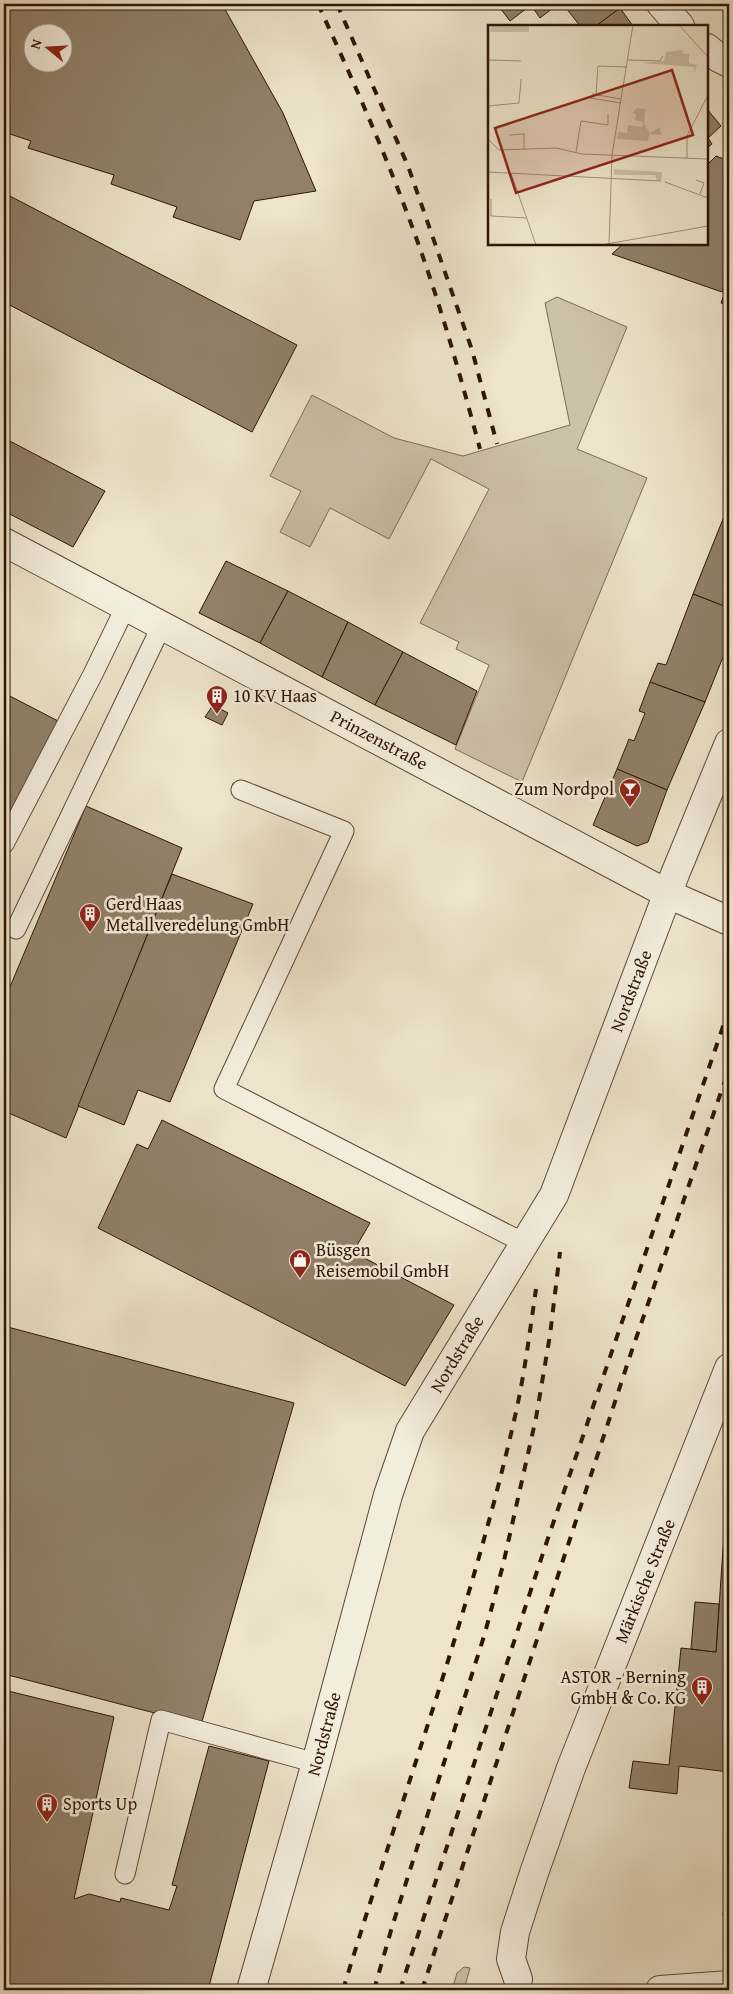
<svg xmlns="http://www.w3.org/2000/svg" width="733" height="1994" font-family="'Gentium Book Plus',serif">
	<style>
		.green { fill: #ccc1a9; stroke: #7c6b56 }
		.building { fill: #91816b; stroke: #2d1504; fill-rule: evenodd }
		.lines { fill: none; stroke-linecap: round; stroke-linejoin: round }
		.service-casing { stroke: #5d4936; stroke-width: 21 }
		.minor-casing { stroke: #5d4936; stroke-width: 30 }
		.service { stroke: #f3eddd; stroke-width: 19 }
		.minor { stroke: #f3eddd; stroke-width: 28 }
		.rail { stroke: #2d1504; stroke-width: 4; stroke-dasharray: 9 9; stroke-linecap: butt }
		.labels { text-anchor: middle; stroke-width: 5; stroke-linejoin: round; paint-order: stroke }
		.poi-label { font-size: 18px; fill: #2d1504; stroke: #f3eddd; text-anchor: start }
		.street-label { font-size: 18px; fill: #2d1504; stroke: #f3eddd }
		.inset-road { fill: none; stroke: #a0917b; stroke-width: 1 }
		.view { fill: #8f2418; fill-opacity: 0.15; stroke: #8f2418; stroke-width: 2.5 }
		.inset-edge { fill: none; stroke: #2d1504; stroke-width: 2.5 }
	</style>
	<rect width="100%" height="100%" fill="#ede4cb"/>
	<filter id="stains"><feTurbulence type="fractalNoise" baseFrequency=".004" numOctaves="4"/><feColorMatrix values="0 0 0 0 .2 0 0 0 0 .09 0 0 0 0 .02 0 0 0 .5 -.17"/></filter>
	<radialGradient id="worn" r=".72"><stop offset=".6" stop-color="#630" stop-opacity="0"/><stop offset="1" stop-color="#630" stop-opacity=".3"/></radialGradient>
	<!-- green -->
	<g class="green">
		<path d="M557,297L627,327L577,449L647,478L522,782L455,749L489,665L456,649L459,642L420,623L489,489L431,459L389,539L330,508L310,547L280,532L301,491L270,476L312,395L394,438L463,456L570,425L545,303Z"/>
		<path d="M464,1967L470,1968L464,1990H452L457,1973Z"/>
	</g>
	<!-- building -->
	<g class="building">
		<path d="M4,4H222L283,113L316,191L254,201L240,240L173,217L177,207L111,184L114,175L28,148L31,141L4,132ZM32,32H62V62H32Z"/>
		<path d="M497,4H530L531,5L510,21Z"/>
		<path d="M533,4H558L540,18L531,5Z"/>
		<path d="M563,4H617L620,8L596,26H580Z"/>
		<path d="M620,8L633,26H596Z"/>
		<path d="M707,109L721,126L708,138L712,144L707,148Z"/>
		<path d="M716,156L729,161V271L722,292L612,254L623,244H707V165Z"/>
		<path d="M4,193L297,345L252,432L4,302Z"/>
		<path d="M725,292L729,294V305L721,303Z"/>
		<path d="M4,438L105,491L73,547L4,511Z"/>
		<path d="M725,514L729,516V608L693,594Z"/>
		<path d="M226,561L288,591L260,643L199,613Z"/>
		<path d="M4,583L10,586L4,598Z"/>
		<path d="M288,591L348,622L322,677L260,643Z"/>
		<path d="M693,594L729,608V642L705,702L650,682L658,663L666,665Z"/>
		<path d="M348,622L403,652L375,705L322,677Z"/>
		<path d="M403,652L477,691L456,745L375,705Z"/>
		<path d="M650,682L705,702L667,790L617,769L629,739L634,741L645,713L639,711Z"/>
		<path d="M4,693L58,721L4,825Z"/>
		<path d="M213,705L228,713L222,725L205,717Z"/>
		<path d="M617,769L667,790L648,842L637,846L593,825Z"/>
		<path d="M86,806L182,848L66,1138L4,1111V993L7,994Z"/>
		<path d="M172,874L253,904L170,1102L138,1090L124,1125L78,1106Z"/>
		<path d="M162,1120L370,1223L353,1252L454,1305L405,1386L98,1228L137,1144L148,1149Z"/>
		<path d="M4,1326L294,1403L201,1725L4,1674Z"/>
		<path d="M724,1534L729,1535V1772L679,1766L677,1794L629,1788L633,1761L669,1765L681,1648L716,1652Z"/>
		<path d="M695,1602L719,1604L716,1652L691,1649Z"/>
		<path d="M4,1690L114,1717L74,1899L89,1894L120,1902L121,1898L169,1910L177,1886L172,1885L209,1746L269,1761L208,1990H4Z"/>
		<path d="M729,1865V1916H723Z"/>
	</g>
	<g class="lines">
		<!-- service casing -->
		<g class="service-casing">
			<g id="service">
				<path d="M241,790L344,831L224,1089L524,1243"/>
				<path d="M4,844L93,674L126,606"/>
				<path d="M16,929L162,625"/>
				<path d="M125,1874L161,1720L316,1763"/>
			</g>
		</g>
		<!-- minor casing -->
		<g class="minor-casing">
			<g id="minor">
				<path d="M661,4L680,26"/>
				<path d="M707,48L719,58L729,63"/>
				<path d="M4,542L668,894L729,921"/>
				<path d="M518,1979L511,1959L515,1932L534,1873L571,1768L729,1368"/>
				<path d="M251,1990L316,1763L388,1495L410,1431L554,1195L675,874L729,743"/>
				<path d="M660,1990L729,1985"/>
			</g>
		</g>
		<!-- service -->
		<use href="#service" class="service"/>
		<!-- minor -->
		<use href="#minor" class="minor"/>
		<!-- rail -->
		<g class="rail">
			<path d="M318,4C357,89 395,175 425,263C446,324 463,386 480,449"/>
			<path d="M337,4L408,166L472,350L497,444"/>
			<path d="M343,1990C401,1798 472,1609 516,1412C525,1371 530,1330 536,1289"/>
			<path d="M374,1990L392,1927L485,1633L503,1565L536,1418L550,1335L560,1252"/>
			<path d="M400,1990L544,1550L729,1009"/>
			<path d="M422,1990L631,1353L729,1069"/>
		</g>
	</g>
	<!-- icons -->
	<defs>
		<g id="building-pin" transform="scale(1.125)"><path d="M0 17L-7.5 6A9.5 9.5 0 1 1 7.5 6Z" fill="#8f2418" stroke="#f3eddd"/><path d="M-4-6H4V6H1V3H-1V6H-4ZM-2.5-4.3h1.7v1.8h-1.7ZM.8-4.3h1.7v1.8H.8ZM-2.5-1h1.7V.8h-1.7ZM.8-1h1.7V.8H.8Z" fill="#fff"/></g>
		<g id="bar-pin" transform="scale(1.125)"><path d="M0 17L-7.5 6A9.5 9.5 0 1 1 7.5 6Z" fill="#8f2418" stroke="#f3eddd"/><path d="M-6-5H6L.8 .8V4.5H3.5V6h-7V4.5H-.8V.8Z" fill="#fff"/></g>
		<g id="shop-pin" transform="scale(1.125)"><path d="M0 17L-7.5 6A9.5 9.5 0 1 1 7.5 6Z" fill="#8f2418" stroke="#f3eddd"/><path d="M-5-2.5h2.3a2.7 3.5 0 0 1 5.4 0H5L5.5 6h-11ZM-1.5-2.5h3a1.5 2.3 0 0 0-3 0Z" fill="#fff"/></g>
	</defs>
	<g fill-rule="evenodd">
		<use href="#building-pin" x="217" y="696"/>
		<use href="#bar-pin" x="630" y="789"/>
		<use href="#building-pin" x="90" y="914"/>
		<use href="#shop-pin" x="300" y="1260"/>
		<use href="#building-pin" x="702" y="1687"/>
		<use href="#building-pin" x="47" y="1804"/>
	</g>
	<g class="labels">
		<!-- poi labels -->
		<g class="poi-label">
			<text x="233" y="702">10 KV Haas</text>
			<text x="614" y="795" text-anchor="end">Zum Nordpol</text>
			<text x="106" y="910">Gerd Haas<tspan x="106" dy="21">Metallveredelung GmbH</tspan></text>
			<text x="316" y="1256">Büsgen<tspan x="316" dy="21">Reisemobil GmbH</tspan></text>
			<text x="686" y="1683" text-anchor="end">ASTOR - Berning<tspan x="686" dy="21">GmbH &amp; Co. KG</tspan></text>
			<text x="63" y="1810">Sports Up</text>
		</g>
		<!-- street labels -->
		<g class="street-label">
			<text transform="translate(379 740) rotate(28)" y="6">Prinzenstraße</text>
			<text transform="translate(631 991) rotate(-69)" y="6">Nordstraße</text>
			<text transform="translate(457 1354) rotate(-59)" y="6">Nordstraße</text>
			<text transform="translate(645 1581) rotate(-68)" y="6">Märkische Straße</text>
			<text transform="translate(324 1734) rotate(-75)" y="6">Nordstraße</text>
		</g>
	</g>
	<!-- overview -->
	<g transform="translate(488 25)">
		<rect width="220" height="220" fill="#ede4cb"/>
		<path d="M3,0H41V7H2ZM195,25V28L201,29V38L209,40L206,48V42L153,38L176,36L178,27ZM149,83L157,84L156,99L162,108L172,102L173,110L161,109L160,116L129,114L130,107L139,108L140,100L154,102L155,97L147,95L148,89L144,88ZM126,144L174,147V151L173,156L169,155L167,150H126Z" fill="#ccc1a9"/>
		<path class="inset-road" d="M191,0L220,32M0,35L33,36M140,35L172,36L175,31M104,69L133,74M108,70L110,41L139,42M102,73L133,78M0,81L31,78L33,54M21,110L36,109V124M0,114L11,125L68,123L94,129L220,134M88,127L93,96L120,100V89M199,134V111L220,70M0,147L173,156M23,148L48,220M208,155L216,158L212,169M177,157L220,173M3,174V191L39,193M113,220L220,201M121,220L124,130L145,0"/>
		<path class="view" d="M184,45L205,110L28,168L7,103Z"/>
		<rect width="220" height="220" class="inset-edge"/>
	</g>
	<!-- margin -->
	<rect width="733" height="1994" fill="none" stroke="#ede4cb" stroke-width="20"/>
	<rect x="5" y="5" width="723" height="1984" fill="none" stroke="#2d1504" stroke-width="2.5"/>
	<rect x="10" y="10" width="713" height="1974" fill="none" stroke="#2d1504"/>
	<!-- north arrow -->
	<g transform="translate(48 48) rotate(288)"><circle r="24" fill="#f3eddd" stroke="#a49786"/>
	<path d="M0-4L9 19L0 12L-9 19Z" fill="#8f2418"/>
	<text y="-8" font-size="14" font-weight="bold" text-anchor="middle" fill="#2d1504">N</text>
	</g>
	<rect width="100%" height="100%" filter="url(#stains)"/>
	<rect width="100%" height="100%" fill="url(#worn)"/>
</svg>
